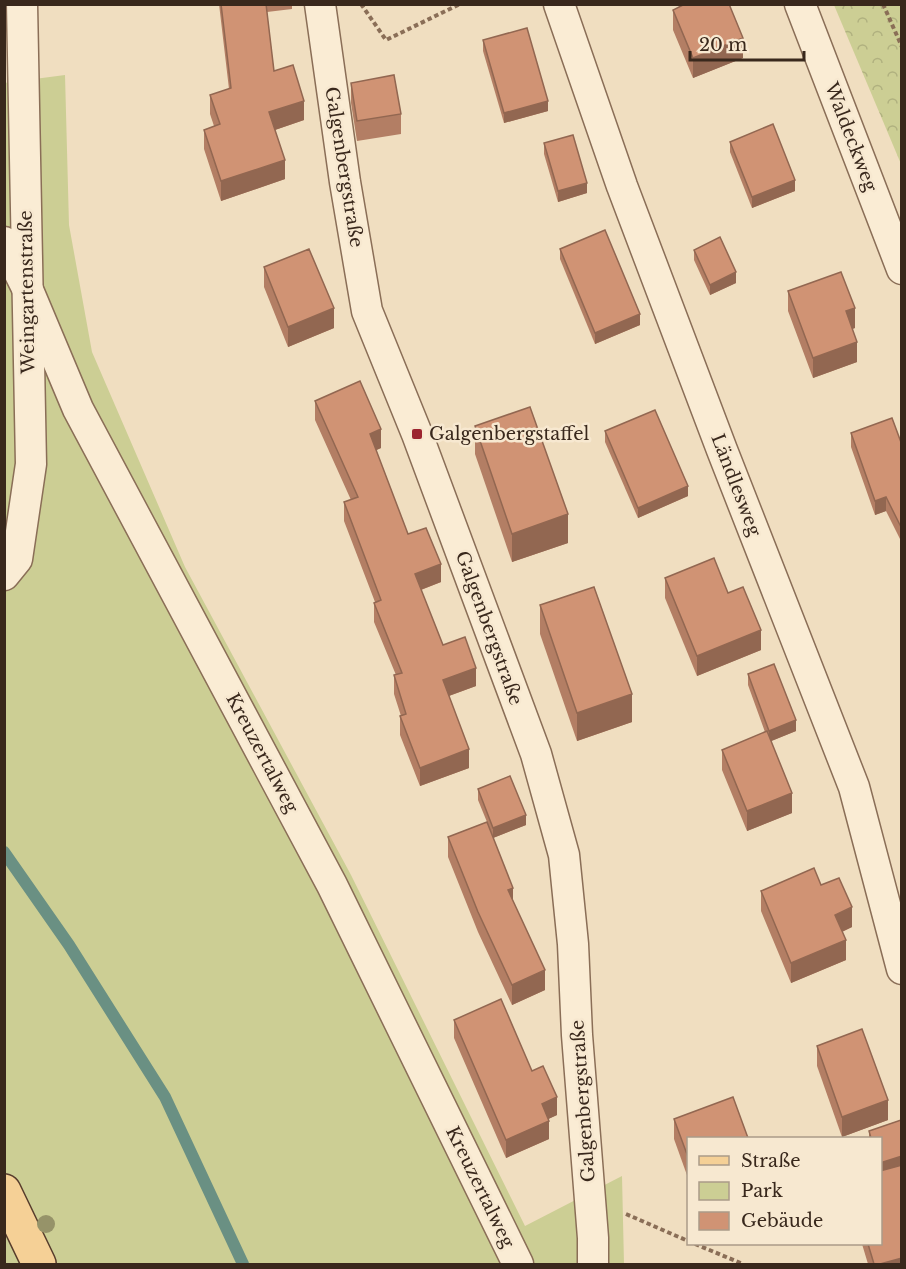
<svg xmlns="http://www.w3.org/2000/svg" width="906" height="1269" font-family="'Libre Baskerville',serif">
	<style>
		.green { fill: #ccce94 }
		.forest { fill: url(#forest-crowns) }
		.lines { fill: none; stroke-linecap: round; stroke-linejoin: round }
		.stream { stroke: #6a9083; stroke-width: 12 }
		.minor-casing { stroke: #8a6e57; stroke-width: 33 }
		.primary-casing { stroke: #573c2c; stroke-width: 36 }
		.path { stroke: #8a6e57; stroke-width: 4; stroke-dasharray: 4.5 3; stroke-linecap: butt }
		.minor { stroke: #faecd4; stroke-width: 30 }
		.primary { stroke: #f5d096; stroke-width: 33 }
		.tree { fill: #969369 }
		.wall { fill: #b37e64 }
		.shaded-wall { fill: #926751 }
		.building { fill: #d09374; stroke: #926751; stroke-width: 1.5 }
		.poi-dot { fill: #9c242f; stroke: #f7e8d0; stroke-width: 2 }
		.labels { text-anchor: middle; stroke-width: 5; stroke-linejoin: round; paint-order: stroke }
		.street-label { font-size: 18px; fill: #39281c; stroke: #f7e8d0 }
		.poi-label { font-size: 18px; fill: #39281c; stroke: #f7e8d0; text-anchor: start }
	</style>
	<defs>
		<pattern id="forest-crowns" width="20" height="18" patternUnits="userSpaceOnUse" patternTransform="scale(1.5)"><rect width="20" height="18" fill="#ccce94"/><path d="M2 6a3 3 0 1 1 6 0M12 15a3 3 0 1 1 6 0" fill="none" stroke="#b0b17f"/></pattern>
	</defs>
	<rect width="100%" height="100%" fill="#f0dec0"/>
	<!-- green -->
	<path class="green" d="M65,75L69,225L92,352L185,567L351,875L525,1226L622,1176L624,1264H5L4,83Z"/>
	<!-- forest -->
	<path class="forest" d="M834,5H901V164Z"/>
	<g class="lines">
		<!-- stream -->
		<path class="stream" d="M4,852L69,945L165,1097L243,1264"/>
		<!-- minor casing -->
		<g class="minor-casing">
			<g id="minor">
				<path d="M320,4L345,182L367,311L417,434L536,754L564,855L573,944L577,1035L593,1238V1264"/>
				<path d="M559,4L622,186L722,450L854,787L902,969"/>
				<path d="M800,4L902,269"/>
				<path d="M4,242L28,290L78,409L332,885L518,1264"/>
				<path d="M4,575L17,559L31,464L22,4"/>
			</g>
		</g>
		<!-- primary casing -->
		<g class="primary-casing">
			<path id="primary" d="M4,1191L39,1264"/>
		</g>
		<!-- path -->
		<g class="path">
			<path d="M361,4L386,40L460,4"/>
			<path d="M883,4L902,47"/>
			<path d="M626,1214L688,1241"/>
			<path d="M695,1244L743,1264"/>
		</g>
		<!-- minor -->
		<use href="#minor" class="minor"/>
		<!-- primary -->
		<use href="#primary" class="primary"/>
	</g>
	<!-- trees -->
	<circle class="tree" cx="46" cy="1224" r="9"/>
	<!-- wall -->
	<g class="wall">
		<path d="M219,4H292V9L267,12L274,71L304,120L275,130L285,179L221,201L204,149V130L214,126L210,114V95L229,89Z"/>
		<path d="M678,4H729L743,58L693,78L673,30V10L679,7Z"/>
		<path d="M483,40L548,111L504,123L483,51Z"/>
		<path d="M351,83L401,114V134L357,141L351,103Z"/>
		<path d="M730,142L795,191L752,208L730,152Z"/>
		<path d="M544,143L587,193L558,202L544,154Z"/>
		<path d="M560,249L640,325L595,344L560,259Z"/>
		<path d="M694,250L736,283L710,295L694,260Z"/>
		<path d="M264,267L334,328L288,347L264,287Z"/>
		<path d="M788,291L855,328L852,329L857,362L813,378L788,311Z"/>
		<path d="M315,401L381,448L376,450L408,534L441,582L421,590L443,645L476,686L449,696L469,768L420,786L400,735V716H401L394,694V675H396L374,622V603L375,602L344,521V502L351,500L315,420Z"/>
		<path d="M475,426L568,543L512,562L475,454Z"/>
		<path d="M605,431L688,496L638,518L605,442Z"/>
		<path d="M851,433L902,445V543L886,511L875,515L851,447Z"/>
		<path d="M665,578L728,593L761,650L697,676L665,598Z"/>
		<path d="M540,605L632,722L577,741L540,634Z"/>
		<path d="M748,674L796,731L771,741L792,813L747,831L722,770V750L765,732L748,685Z"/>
		<path d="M478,789L526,825L493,838L513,902L545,990L512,1005L478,932L448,857V837L487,822L478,800Z"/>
		<path d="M821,885L852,927L842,932L846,960L791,983L761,911V891Z"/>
		<path d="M454,1020L532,1071L557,1115L548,1119L549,1139L506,1158L454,1038Z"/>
		<path d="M817,1046L888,1120L842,1137L817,1066Z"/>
		<path d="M674,1119L688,1138V1178L674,1139Z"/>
		<path d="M901,1120L902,1264H868L862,1244H880V1138H869V1131Z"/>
	</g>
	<!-- shaded-wall -->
	<g class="shaded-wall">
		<path d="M743,38V58L693,78V58Z"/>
		<path d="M304,101V120L269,132V112Z"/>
		<path d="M548,101V111L504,123V113Z"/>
		<path d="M285,160V179L221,201V181Z"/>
		<path d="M795,180V191L752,208V197Z"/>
		<path d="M587,183V193L558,202V191Z"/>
		<path d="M736,272V283L710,295V285Z"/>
		<path d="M334,308V328L288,347V327Z"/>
		<path d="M855,308V328L846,331V311Z"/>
		<path d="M640,314V325L595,344V333Z"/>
		<path d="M857,342V362L813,378V358Z"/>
		<path d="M381,429V448L370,453V434Z"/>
		<path d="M688,486V496L638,518V508Z"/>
		<path d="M886,497V511L875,515V501Z"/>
		<path d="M568,514V543L512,562V534Z"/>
		<path d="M441,564V582L415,592V574Z"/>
		<path d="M761,630V650L697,676V656Z"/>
		<path d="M476,668V686L443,698V680Z"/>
		<path d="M632,694V722L577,741V713Z"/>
		<path d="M796,720V731L769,742V731Z"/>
		<path d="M469,749V768L420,786V768Z"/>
		<path d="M792,793V813L747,831V811Z"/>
		<path d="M526,815V825L493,838V828Z"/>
		<path d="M513,888V908L508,890Z"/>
		<path d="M852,907V927L835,935V915Z"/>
		<path d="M846,940V960L791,983V963Z"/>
		<path d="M545,970V990L512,1005V985Z"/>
		<path d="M557,1097V1115L542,1122V1104Z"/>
		<path d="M888,1100V1120L842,1137V1117Z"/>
		<path d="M549,1121V1139L506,1158V1140Z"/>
		<path d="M902,1156V1166L880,1173V1163Z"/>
		<path d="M902,1258V1264H880Z"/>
	</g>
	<!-- building -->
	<g class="building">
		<path d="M221,4H266L274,71L293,65L304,101L269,112L285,160L221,181L204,130L220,124L210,95L231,88Z"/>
		<path d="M685,4H729L743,38L693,58L673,10Z"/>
		<path d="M527,28L548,101L504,113L483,40Z"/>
		<path d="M394,75L401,114L357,121L351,83Z"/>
		<path d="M773,124L795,180L752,197L730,142Z"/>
		<path d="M573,135L587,183L558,191L544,143Z"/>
		<path d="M605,230L640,314L595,333L560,249Z"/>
		<path d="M720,237L736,272L710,285L694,250Z"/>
		<path d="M309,249L334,308L288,327L264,267Z"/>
		<path d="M841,272L855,308L846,311L857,342L813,358L788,291Z"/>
		<path d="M360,381L381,429L370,434L408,534L426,528L441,564L415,574L443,645L465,637L476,668L443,680L469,749L420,768L400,716L406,714L394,675L402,673L374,603L381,600L344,502L358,497L315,401Z"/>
		<path d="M530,407L568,514L512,534L475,426Z"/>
		<path d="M655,410L688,486L638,508L605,431Z"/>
		<path d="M892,418L902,445V529L886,497L875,501L851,433Z"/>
		<path d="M714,558L728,593L743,587L761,630L697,656L665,578Z"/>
		<path d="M594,587L632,694L577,713L540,605Z"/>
		<path d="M774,664L796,720L769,731L748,674Z"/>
		<path d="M767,731L792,793L747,811L722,750Z"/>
		<path d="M510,776L526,815L493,828L478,789Z"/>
		<path d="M487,822L513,888L508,890L545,970L512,985L478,912L448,837Z"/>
		<path d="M814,868L821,885L839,878L852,907L835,915L846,940L791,963L761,891Z"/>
		<path d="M501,999L532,1071L543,1066L557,1097L542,1104L549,1121L506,1140L454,1020Z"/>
		<path d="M862,1029L888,1100L842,1117L817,1046Z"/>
		<path d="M733,1097L748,1138H688V1157L674,1119Z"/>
		<path d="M901,1120L902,1156L880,1163V1138H871L869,1131Z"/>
		<path d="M902,1165V1258L880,1264H874L868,1244H880V1171Z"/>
	</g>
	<!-- markers -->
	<rect class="poi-dot" x="411" y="428" width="12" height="12" rx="3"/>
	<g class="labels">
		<!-- street labels -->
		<g class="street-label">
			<text transform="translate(851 137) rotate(69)" y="6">Waldeckweg</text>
			<text transform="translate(344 167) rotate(81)" y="6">Galgenbergstraße</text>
			<text transform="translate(27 292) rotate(-91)" y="6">Weingartenstraße</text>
			<text transform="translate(736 485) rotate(69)" y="6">Ländlesweg</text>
			<text transform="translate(489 628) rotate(70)" y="6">Galgenbergstraße</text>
			<text transform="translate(262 753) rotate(62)" y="6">Kreuzertalweg</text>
			<text transform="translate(583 1101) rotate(-94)" y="6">Galgenbergstraße</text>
			<text transform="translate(480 1187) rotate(64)" y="6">Kreuzertalweg</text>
		</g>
		<!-- poi labels -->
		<g class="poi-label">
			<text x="429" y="440">Galgenbergstaffel</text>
		</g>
	</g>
	<!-- border -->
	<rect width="906" height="1269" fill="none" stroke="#39281c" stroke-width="12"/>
	<!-- legend -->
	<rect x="687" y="1137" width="195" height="108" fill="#f7e8d0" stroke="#ab9b88" stroke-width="1.5"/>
	<rect x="699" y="1156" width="30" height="9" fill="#f5d096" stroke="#ab9b88" stroke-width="1.5"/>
	<text x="741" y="1167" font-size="18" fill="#39281c">Straße</text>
	<rect x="699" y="1182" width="30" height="18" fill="#ccce94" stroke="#ab9b88" stroke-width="1.5"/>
	<text x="741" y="1197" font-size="18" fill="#39281c">Park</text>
	<rect x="699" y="1212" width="30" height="18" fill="#d09374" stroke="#ab9b88" stroke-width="1.5"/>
	<text x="741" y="1227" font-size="18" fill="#39281c">Gebäude</text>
	<!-- scale -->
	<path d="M690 51v9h114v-9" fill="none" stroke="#39281c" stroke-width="3"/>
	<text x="699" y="51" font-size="18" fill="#39281c" stroke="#f7e8d0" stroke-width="4.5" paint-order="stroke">20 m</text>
</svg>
